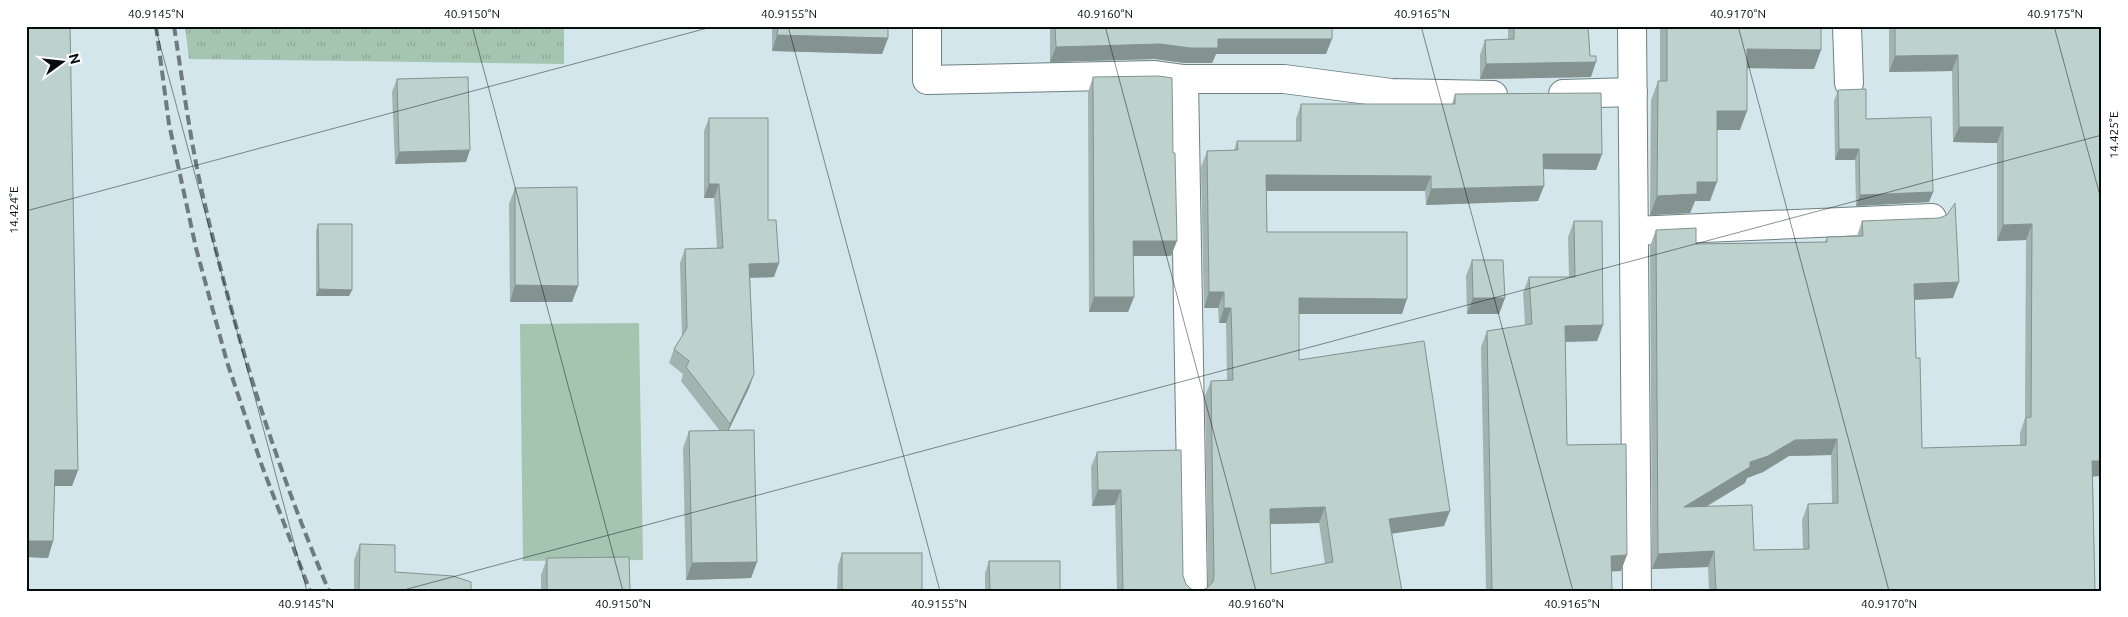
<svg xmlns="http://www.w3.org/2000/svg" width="2128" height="617" font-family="Ubuntu,sans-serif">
	<defs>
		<pattern id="grass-tufts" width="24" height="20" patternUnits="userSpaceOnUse" patternTransform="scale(1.25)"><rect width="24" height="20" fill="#a5c5b0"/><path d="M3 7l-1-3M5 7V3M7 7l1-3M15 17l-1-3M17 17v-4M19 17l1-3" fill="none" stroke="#8da896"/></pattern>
	</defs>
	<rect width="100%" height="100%" fill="#d3e6eb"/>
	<polygon fill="url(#grass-tufts)" points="185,26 564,26 564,64 189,59"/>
	<polygon fill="#a5c5b0" points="639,323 643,560 523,561 520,324"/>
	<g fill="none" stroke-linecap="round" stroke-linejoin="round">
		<defs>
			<g id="minor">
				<polyline points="927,26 927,80 1155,75 1184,79 1284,79 1391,93 1493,95"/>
				<polyline points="1632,26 1637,591"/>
				<polyline points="1847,26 1849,83"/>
				<polyline points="1184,79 1193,591"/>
				<polyline points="1563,94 1633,92"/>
				<polyline points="1634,231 1932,218"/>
			</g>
		</defs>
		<use href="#minor" stroke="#6e8084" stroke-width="30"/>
		<use href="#minor" stroke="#fff" stroke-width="28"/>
		<g stroke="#6e7a7e" stroke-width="4" stroke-dasharray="10 5" stroke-linecap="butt">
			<polyline points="156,26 169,124 196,248 227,362 262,466 310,591"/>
			<path d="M 174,26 C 182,78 189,131 200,183 C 231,322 273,460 329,591"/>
		</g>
	</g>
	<g fill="#a3b4b0" fill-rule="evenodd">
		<polygon points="26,26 78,470 72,486 55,486 53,541 48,558 26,557"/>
		<polygon points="772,26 888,26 888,38 882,54 772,51"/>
		<polygon points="1050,26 1332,26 1326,54 1216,54 1212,63 1185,63 1155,59 1050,62"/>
		<polygon points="1508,26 1588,26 1591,77 1480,79 1480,55 1485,40 1508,40"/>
		<polygon points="1660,26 1821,26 1821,50 1814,69 1747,68 1740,130 1717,130 1710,201 1695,201 1690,213 1650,215 1651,100 1658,81 1660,81"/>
		<path d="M 1889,26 L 2100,26 L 2093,476 L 2095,591 L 1709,591 L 1708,567 L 1652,569 L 1650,246 L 1656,230 L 1696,244 L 1825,242 L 1827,237 L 1857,236 L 1862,221 L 1953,298 L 1914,300 L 1916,358 L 1922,448 L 2020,446 L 2020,433 L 2025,418 L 2026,240 L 1997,241 L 1997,143 L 1953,142 L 1952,71 L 1889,72 ZM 1831,455 L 1832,503 L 1808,504 L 1802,520 L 1803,549 L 1754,550 L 1706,507 L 1745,483 L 1747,478 L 1763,472 L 1789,456 Z"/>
		<polygon points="1093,77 1171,256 1133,256 1134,297 1128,312 1089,312 1088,92"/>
		<polygon points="397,79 466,162 395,164 392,92"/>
		<polygon points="1838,90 1866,119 1933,192 1929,202 1856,206 1855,160 1835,160 1834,101"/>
		<path d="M 1455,94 L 1602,154 L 1596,170 L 1543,169 L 1538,201 L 1426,205 L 1425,191 L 1267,191 L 1267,232 L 1402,314 L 1299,314 L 1299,360 L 1444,526 L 1392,533 L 1402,591 L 1207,588 L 1208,587 L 1205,396 L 1211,381 L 1227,380 L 1226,323 L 1219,323 L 1218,308 L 1204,308 L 1201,167 L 1207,151 L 1234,150 L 1237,141 L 1296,141 L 1296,119 L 1301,104 L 1452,104 ZM 1319,523 L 1325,564 L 1271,574 L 1270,524 Z"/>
		<polygon points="709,118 768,220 774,277 750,278 754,374 749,388 728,431 757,562 751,578 686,580 683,448 689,431 720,431 681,381 683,374 669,363 674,349 682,336 680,263 685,249 717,248 714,198 704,198 704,131"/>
		<polygon points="515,188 578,286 572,302 510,302 509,204"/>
		<polygon points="1574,221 1603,325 1597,341 1565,342 1567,445 1621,571 1611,571 1486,590 1481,347 1487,331 1525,325 1523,293 1529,277 1569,277 1568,237"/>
		<polygon points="318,224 352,290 349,296 316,296 316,231"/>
		<polygon points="1472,260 1505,298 1499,314 1467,314 1466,276"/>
		<polygon points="1097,452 1183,576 1186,584 1191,589 1199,591 1117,591 1115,505 1092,506 1091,467"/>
		<polygon points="360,544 395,572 471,591 354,591 354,560"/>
		<polygon points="842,553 922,591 837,591 838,565"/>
		<polygon points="547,558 630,591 541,591 541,575"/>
		<polygon points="989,561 1060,591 985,591 985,573"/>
	</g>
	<g fill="#849290">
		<polygon points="777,35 888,38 882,54 772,51"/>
		<polygon points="1218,39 1332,39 1326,54 1216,54 1212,63 1185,63 1155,59 1050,62 1056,47 1160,44"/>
		<polygon points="1747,49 1821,50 1814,69 1740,68"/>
		<polygon points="1958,55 1952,71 1889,72 1895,56"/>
		<polygon points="1596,62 1591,77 1480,79 1486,64"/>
		<polygon points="1717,111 1747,111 1740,130 1710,130"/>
		<polygon points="1959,127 2003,127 1997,143 1953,142"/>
		<polygon points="1839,149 1859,149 1855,160 1835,160"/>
		<polygon points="470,150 466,162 395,164 399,152"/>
		<polygon points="1543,154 1602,154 1596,170 1538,169"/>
		<polygon points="1266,175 1431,176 1425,191 1261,191"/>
		<polygon points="1697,182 1717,182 1710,201 1695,201 1690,213 1650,215 1657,196"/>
		<polygon points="709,184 719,184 714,198 704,198"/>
		<polygon points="1544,186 1538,201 1426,205 1431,189"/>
		<polygon points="1933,192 1929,202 1856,206 1860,195"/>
		<polygon points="2032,224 2026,240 1997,241 2003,225"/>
		<polygon points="1133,241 1177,241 1171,256 1128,256"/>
		<polygon points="779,263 774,277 744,278 749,264"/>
		<polygon points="1959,282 1953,298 1908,300 1914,284"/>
		<polygon points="515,285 578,286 572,302 510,302"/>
		<polygon points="319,289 352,290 349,296 316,296"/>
		<polygon points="1209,292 1224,292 1218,308 1204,308"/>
		<polygon points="1094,297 1134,297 1128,312 1089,312"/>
		<polygon points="1299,298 1407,299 1402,314 1293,314"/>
		<polygon points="1473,298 1505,298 1499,314 1467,314"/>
		<polygon points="1224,308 1231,308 1226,323 1219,323"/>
		<polygon points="1603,325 1597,341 1559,342 1565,326"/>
		<polygon points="754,374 749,388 725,438 730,424"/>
		<polygon points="1837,439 1831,455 1789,456 1763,472 1747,478 1745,483 1678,523 1684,507 1750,462 1795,440"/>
		<polygon points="2092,461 2102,461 2102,476 2086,477"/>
		<polygon points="55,470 78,470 72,486 50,486"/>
		<polygon points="1098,490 1121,490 1115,505 1092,506"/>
		<polygon points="1325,507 1319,523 1264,524 1270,509"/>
		<polygon points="1450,511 1444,526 1383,535 1389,519"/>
		<polygon points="26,541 53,541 48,558 26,557"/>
		<polygon points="1714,551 1708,567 1652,569 1658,554"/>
		<polygon points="1627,555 1621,571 1605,572 1611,556"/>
		<polygon points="757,562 751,578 686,580 692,563"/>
	</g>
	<g fill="#bdd1cd" stroke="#849290" fill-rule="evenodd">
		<polygon points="26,26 70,26 78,470 55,470 53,541 26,541 27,471 26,471"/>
		<polygon points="778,26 888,26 888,38 777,35"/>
		<polygon points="1055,26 1332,26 1332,39 1218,39 1218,48 1190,48 1160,44 1056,47"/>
		<polygon points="1514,26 1588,26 1590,56 1596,56 1596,62 1486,64 1485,40 1514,39"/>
		<polygon points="1667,26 1821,26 1821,50 1747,49 1747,111 1717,111 1717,182 1697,182 1697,194 1657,196 1658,81 1667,81"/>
		<path d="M 1895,26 L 2100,26 L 2102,68 L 2102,461 L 2092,461 L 2095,590 L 2090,590 L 2090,591 L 1716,591 L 1714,551 L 1658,554 L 1656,230 L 1696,228 L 1696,244 L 1827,242 L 1827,237 L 1863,236 L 1862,221 L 1939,218 L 1947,215 L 1955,203 L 1959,282 L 1914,284 L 1916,358 L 1920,358 L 1922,448 L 2026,445 L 2026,418 L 2031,417 L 2032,224 L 2003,225 L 2003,127 L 1959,127 L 1958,55 L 1895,56 ZM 1837,439 L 1838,503 L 1808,504 L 1809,549 L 1754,550 L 1752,505 L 1684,507 L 1750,467 L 1750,462 L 1768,456 L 1795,440 Z"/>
		<polygon points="1159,76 1172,78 1173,153 1175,153 1177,241 1133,241 1134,297 1094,297 1093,77"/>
		<polygon points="468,77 470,150 399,152 397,79"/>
		<polygon points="1866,89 1866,119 1931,117 1933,192 1860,195 1859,149 1839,149 1838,90"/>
		<path d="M 1601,93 L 1602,154 L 1543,154 L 1544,186 L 1431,189 L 1431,176 L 1266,175 L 1267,232 L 1407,232 L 1407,299 L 1299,298 L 1299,360 L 1424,341 L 1450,511 L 1389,519 L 1402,591 L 1200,591 L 1207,588 L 1213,582 L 1214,576 L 1211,381 L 1233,380 L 1231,308 L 1224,308 L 1224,292 L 1209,292 L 1207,151 L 1238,150 L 1237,141 L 1301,141 L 1301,104 L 1455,104 L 1455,94 ZM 1325,507 L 1333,562 L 1271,574 L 1270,509 Z"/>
		<polygon points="709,118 768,118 768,220 776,220 779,263 749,264 754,374 730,424 686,367 689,361 674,349 687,328 685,249 723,248 719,184 709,184"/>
		<polygon points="577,187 578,286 515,285 515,188"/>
		<polygon points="1574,221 1602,221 1603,325 1565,326 1567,445 1626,444 1627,555 1611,556 1612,591 1472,591 1492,589 1487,331 1532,324 1529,277 1575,277"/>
		<polygon points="318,224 352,224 352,290 319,289"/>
		<polygon points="1472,260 1503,260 1505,298 1473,298"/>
		<polygon points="754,430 757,562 692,563 689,431"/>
		<polygon points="1181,450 1183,576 1186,584 1191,589 1199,591 1123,591 1121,490 1098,490 1097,452"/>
		<polygon points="360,544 395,545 395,572 453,576 471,582 471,591 359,591"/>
		<rect x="842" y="553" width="80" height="38"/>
		<polygon points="629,557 630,591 547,591 547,558"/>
		<polygon points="989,561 1060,561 1060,591 990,591"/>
	</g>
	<path fill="none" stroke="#070d0f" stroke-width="1" stroke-opacity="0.45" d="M 155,26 L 307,591M 472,26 L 623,591M 788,26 L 940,591M 1105,26 L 1256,591M 1421,26 L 1573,591M 1738,26 L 1889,591M 2054,26 L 2102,203M 26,211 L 715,26M 400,591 L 2102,135"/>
	<rect width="2128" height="617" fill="none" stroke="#ffffff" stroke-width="55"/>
	<g transform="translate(62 62) rotate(75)" stroke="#ffffff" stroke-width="4" paint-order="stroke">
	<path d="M0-4L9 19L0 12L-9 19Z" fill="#070d0f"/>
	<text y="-8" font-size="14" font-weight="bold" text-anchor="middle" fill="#070d0f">N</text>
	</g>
	<rect x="28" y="28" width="2072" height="562" fill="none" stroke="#070d0f" stroke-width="2"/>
	<g font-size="12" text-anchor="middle" fill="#070d0f">
		<text x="156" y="18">40.9145°N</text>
		<text x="472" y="18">40.9150°N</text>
		<text x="789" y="18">40.9155°N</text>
		<text x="1105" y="18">40.9160°N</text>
		<text x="1422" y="18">40.9165°N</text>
		<text x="1738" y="18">40.9170°N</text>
		<text x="2055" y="18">40.9175°N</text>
		<text transform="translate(2114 135) rotate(-90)" y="4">14.425°E</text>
		<text transform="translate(14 210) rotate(-90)" y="4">14.424°E</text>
		<text x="306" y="608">40.9145°N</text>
		<text x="623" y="608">40.9150°N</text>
		<text x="939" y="608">40.9155°N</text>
		<text x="1256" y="608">40.9160°N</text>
		<text x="1572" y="608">40.9165°N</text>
		<text x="1889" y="608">40.9170°N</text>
	</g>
</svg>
